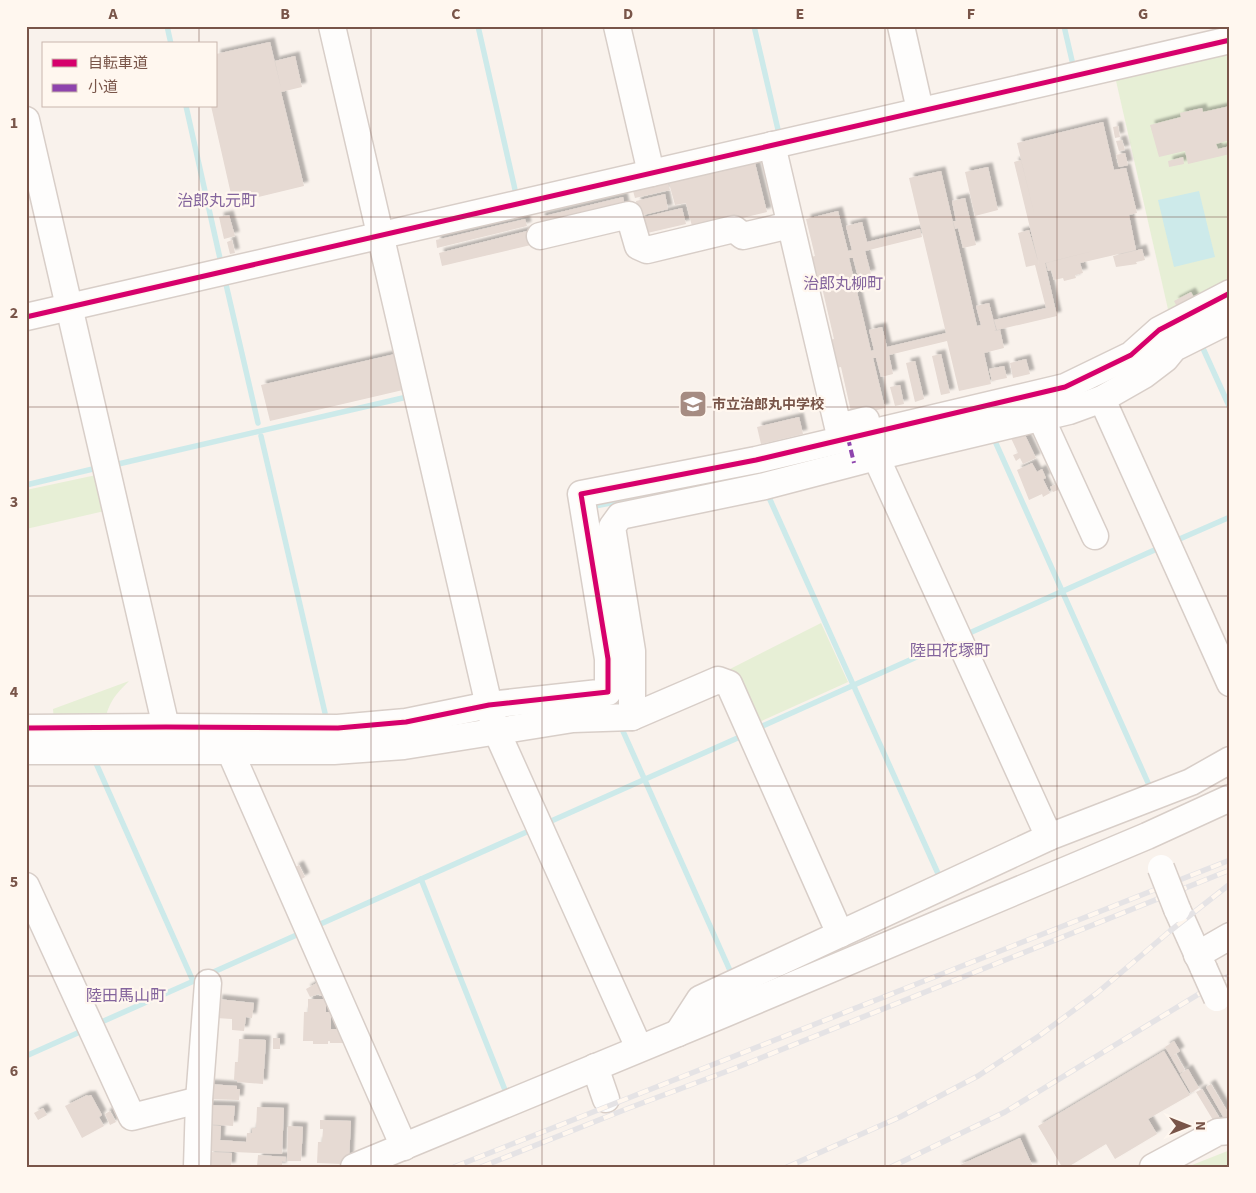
<svg xmlns="http://www.w3.org/2000/svg" width="1256" height="1193" font-family="'Source Sans 3','Noto Sans JP',sans-serif">
	<defs>
		<filter id="shadow"><feDropShadow dx="4.5" dy="-4.5" stdDeviation="1" flood-color="#0004"/></filter>
	</defs>
	<rect width="100%" height="100%" fill="#f9f2ec"/>
	<g fill="#e7efd6">
		<polygon points="1222,48 1230,60 1230,288 1170,318 1114,72"/>
		<polygon points="101,474 109,510 26,529 26,490"/>
		<polygon points="821,623 848,682 755,724 730,669"/>
		<path d="M 129,681 C 114,696 110,701 104,722 L 54,722 L 53,709 Z"/>
		<polygon points="1230,1150 1230,1167 1187,1167"/>
	</g>
	<polygon fill="#cdeaea" points="1199,191 1215,257 1174,267 1158,200"/>
	<g fill="none" stroke-linecap="round" stroke-linejoin="round">
		<g stroke="#cdeaea" stroke-width="5.5">
			<polyline points="167,26 171,44"/>
			<polyline points="478,26 516,194"/>
			<polyline points="754,26 779,134"/>
			<polyline points="1064,26 1073,65"/>
			<polyline points="186,106 221,263"/>
			<polyline points="225,280 258,423"/>
			<polyline points="1201,344 1230,408"/>
			<polyline points="261,436 325,713"/>
			<polyline points="994,439 1149,785"/>
			<polyline points="114,465 407,397"/>
			<polyline points="26,485 97,468"/>
			<polyline points="767,493 940,878"/>
			<polyline points="595,511 595,506 718,482"/>
			<polyline points="1175,541 1230,517"/>
			<polyline points="965,635 1159,548"/>
			<polyline points="605,704 618,704 618,694"/>
			<polyline points="758,728 950,642"/>
			<polyline points="622,729 732,975"/>
			<polyline points="95,761 193,981"/>
			<polyline points="549,822 742,736"/>
			<polyline points="421,879 507,1095"/>
			<polyline points="316,926 531,830"/>
			<polyline points="209,974 301,933"/>
			<polyline points="97,1024 196,980"/>
			<polyline points="26,1056 82,1031"/>
		</g>
	</g>
	<g fill="#e6dad3" filter="url(#shadow)">
		<polygon points="270,42 281,88 275,61 295,56 302,87 281,92 304,186 233,203 211,106 216,106 216,54"/>
		<polygon points="1230,106 1230,140 1216,144 1218,149 1230,146 1230,154 1188,164 1185,151 1159,157 1150,125 1181,117 1180,113 1202,108 1203,112"/>
		<polygon points="1103,122 1114,170 1126,168 1137,213 1129,215 1136,250 1080,263 1083,273 1075,275 1076,278 1064,281 1063,278 1054,280 1051,270 1048,271 1046,263 1097,250 1045,263 1057,316 997,330 994,320 1046,308 1035,265 1026,267 1018,233 1029,230 1039,265 1014,162 1021,160 1036,221 1017,143"/>
		<polygon points="1118,126 1120,137 1115,138 1113,127"/>
		<polygon points="1122,140 1125,150 1119,151 1116,141"/>
		<polygon points="1125,153 1128,165 1119,167 1116,155"/>
		<polygon points="1183,157 1184,164 1169,167 1168,161"/>
		<polygon points="755,163 767,212 693,230 686,203 675,205 669,183"/>
		<polygon points="988,167 998,210 975,216 965,172"/>
		<polygon points="941,171 977,326 981,325 976,306 989,303 996,330 994,331 1000,330 1004,348 984,353 991,384 959,391 947,341 889,355 893,374 881,377 876,358 873,358 885,408 852,416 841,367 837,368 830,340 834,339 821,283 817,284 811,257 815,256 806,219 838,211 848,251 852,250 846,226 862,222 867,242 920,229 922,237 865,251 871,274 858,277 853,258 849,258 871,351 874,350 869,330 882,327 887,347 946,333 909,178"/>
		<polygon points="668,183 670,190 635,198 633,191"/>
		<polygon points="665,194 668,209 639,216 636,201"/>
		<polygon points="623,197 626,211 543,231 540,217"/>
		<polygon points="965,198 976,245 963,248 958,228 955,229 953,221 956,221 952,201"/>
		<polygon points="682,208 686,224 643,234 640,218"/>
		<polygon points="229,215 235,236 224,239 219,217"/>
		<polygon points="525,219 527,226 437,248 436,240"/>
		<polygon points="527,231 531,245 442,266 439,253"/>
		<polygon points="232,240 235,253 230,254 227,242"/>
		<polygon points="1142,249 1145,260 1136,262 1137,264 1116,267 1113,256"/>
		<polygon points="1191,292 1196,301 1178,309 1174,301"/>
		<polygon points="395,354 403,390 270,421 261,385"/>
		<polygon points="941,354 950,393 941,395 932,356"/>
		<polygon points="1026,359 1030,374 1013,378 1010,363"/>
		<polygon points="915,361 924,399 915,402 906,363"/>
		<polygon points="1004,366 1007,378 992,381 989,369"/>
		<polygon points="900,385 904,404 895,406 890,387"/>
		<polygon points="799,417 803,434 761,444 757,427"/>
		<polygon points="1019,431 1022,436 1025,435 1036,458 1023,464 1020,458 1016,461 1013,455 1018,453 1010,436"/>
		<polygon points="1032,463 1037,472 1042,469 1046,478 1043,479 1050,493 1043,497 1042,494 1029,500 1017,470"/>
		<polygon points="1062,481 1065,487 1053,492 1050,487"/>
		<polygon points="299,865 305,877 300,880 294,868"/>
		<polygon points="322,980 327,990 321,993 327,990 329,994 320,996 319,994 310,997 306,989"/>
		<polygon points="218,999 254,1003 252,1018 246,1017 244,1031 232,1030 232,1019 216,1018"/>
		<polygon points="308,999 326,999 326,1012 331,1012 331,1029 344,1029 344,1043 330,1043 330,1041 328,1041 328,1044 313,1044 313,1041 303,1041 304,1012 308,1012"/>
		<rect x="273" y="1038" width="7" height="11"/>
		<polygon points="239,1039 266,1040 263,1084 237,1082 237,1080 234,1080 235,1062 238,1062"/>
		<polygon points="1174,1041 1180,1051 1171,1057 1165,1047"/>
		<polygon points="1164,1051 1190,1095 1148,1119 1157,1134 1115,1159 1106,1144 1068,1167 1062,1167 1038,1126"/>
		<polygon points="1176,1054 1185,1070 1180,1073 1171,1057"/>
		<polygon points="1188,1069 1199,1088 1191,1093 1180,1074"/>
		<polygon points="209,1084 237,1086 237,1089 240,1089 239,1100 208,1099"/>
		<polygon points="1211,1084 1230,1116 1230,1118 1225,1120 1206,1087"/>
		<polygon points="1202,1089 1222,1122 1216,1125 1196,1092"/>
		<polygon points="87,1095 88,1096 91,1095 102,1115 99,1117 104,1126 82,1138 65,1106"/>
		<polygon points="207,1105 235,1106 233,1126 206,1124"/>
		<polygon points="257,1107 284,1108 282,1154 212,1151 212,1139 206,1139 207,1125 221,1126 220,1140 246,1142 247,1133 252,1133 252,1128 256,1128"/>
		<polygon points="43,1108 47,1115 38,1120 34,1113"/>
		<polygon points="110,1111 116,1122 110,1125 105,1114"/>
		<polygon points="320,1120 351,1121 349,1160 342,1160 342,1164 317,1163 318,1142 322,1142 323,1129 320,1129"/>
		<polygon points="288,1126 303,1127 301,1161 287,1161"/>
		<polygon points="1020,1138 1033,1167 956,1167 973,1159"/>
		<polygon points="209,1152 232,1153 231,1167 209,1167"/>
		<polygon points="258,1155 286,1157 285,1162 282,1161 282,1167 257,1167"/>
	</g>
	<g fill="none" stroke-linecap="round" stroke-linejoin="round">
		<defs>
			<g id="minor">
				<polyline points="332,26 490,710 496,730 639,1048"/>
				<polyline points="617,26 651,173"/>
				<polyline points="901,26 920,110"/>
				<polyline points="26,120 166,727"/>
				<polyline points="772,145 838,427 866,420"/>
				<polyline points="540,236 629,215 638,246 647,250 734,229 743,236 790,225"/>
				<polyline points="26,317 1230,40"/>
				<polyline points="1102,399 1230,683"/>
				<polyline points="1041,418 1095,536"/>
				<polyline points="876,457 1049,837"/>
				<polyline points="632,717 718,680 729,684 840,934"/>
				<polyline points="26,728 166,727 338,728 406,722 489,705 608,692 608,659 581,494 756,460 1065,387 1131,355 1159,330 1230,293"/>
				<polyline points="26,751 334,751 404,746 573,719 632,717 632,651 612,527 620,516 765,486 876,457 1069,411 1102,399 1144,375 1165,359 1174,348 1230,320"/>
				<polyline points="230,751 404,1147"/>
				<polyline points="26,886 132,1117 199,1100 197,1167"/>
				<polyline points="1177,909 1204,969"/>
				<polyline points="1197,955 1230,936"/>
				<polyline points="678,1033 700,999 1049,837 1191,782 1230,760"/>
				<polyline points="595,1067 606,1099"/>
				<polyline points="199,1100 208,983"/>
				<polyline points="354,1167 724,1014 1147,836 1230,798"/>
				<polyline points="1153,1167 1218,1132 1230,1131"/>
			</g>
		</defs>
		<use href="#minor" stroke="#d8cec8" stroke-width="29"/>
		<use href="#minor" stroke="#fefdfc" stroke-width="26"/>
		<defs>
			<g id="rail">
				<polyline points="454,1167 1230,860"/>
				<polyline points="481,1167 629,1108 733,1069 1230,870"/>
				<polyline points="787,1167 900,1117 978,1076 1039,1036 1097,993 1170,931 1230,884"/>
				<polyline points="891,1167 1005,1112 1230,975"/>
			</g>
		</defs>
		<use href="#rail" stroke="#e5e3e5" stroke-width="5.5"/>
		<use href="#rail" stroke="#fff7ef" stroke-width="4" stroke-dasharray="11" stroke-linecap="butt"/>
		<defs>
			<g id="minor-bridge">
				<polyline points="1161,868 1177,909"/>
				<polyline points="1204,969 1217,998"/>
			</g>
		</defs>
		<use href="#minor-bridge" stroke="#d8cec8" stroke-width="29" stroke-linecap="butt"/>
		<use href="#minor-bridge" stroke="#fefdfc" stroke-width="26"/>
		<polyline stroke="#8e44ad" stroke-width="4" stroke-dasharray="8 4" stroke-linecap="butt" points="848,438 854,463"/>
		<defs>
			<g id="cycleway">
				<polyline points="26,317 1230,40"/>
				<polyline points="26,728 166,727 338,728 406,722 489,705 608,692 608,659 581,494 756,460 1065,387 1131,355 1159,330 1230,293"/>
			</g>
		</defs>
		<use href="#cycleway" stroke="#fff7ef" stroke-width="8"/>
		<use href="#cycleway" stroke="#d6006c" stroke-width="5"/>
	</g>
	<path fill="none" stroke="#795549" stroke-width="1" stroke-opacity="0.55" d="M 199,26 L 199,44M 371,26 L 371,1167M 542,26 L 542,1167M 714,26 L 714,1167M 885,26 L 885,1167M 1057,26 L 1057,1167M 199,106 L 199,1167M 26,217 L 1230,217M 26,407 L 1230,407M 26,596 L 1230,596M 26,786 L 1230,786M 26,976 L 1230,976"/>
	<defs>
		<symbol id="school-square" viewBox="-11 -11 22 22"><rect x="-9" y="-9" width="18" height="18" rx="4" fill="#a68c82" stroke="#fff7ef"/><path d="M0-5L7-2L0 1L-7-2ZM-4 1L0 2.5L4 1V4Q0 6-4 4Z" fill="#fff"/></symbol>
	</defs>
	<g fill-rule="evenodd">
		<use href="#school-square" x="677" y="388" width="32" height="32"/>
	</g>
	<g text-anchor="middle" stroke-width="4.5" stroke-linejoin="round" paint-order="stroke">
		<g font-size="14" font-weight="bold" fill="#795549" stroke="#fff7ef" text-anchor="start">
			<text x="712" y="409">市立治郎丸中学校</text>
		</g>
		<g font-size="16" fill="#84659d" stroke="#fff7ef">
			<text x="217" y="206">治郎丸元町</text>
			<text x="843" y="289">治郎丸柳町</text>
			<text x="950" y="656">陸田花塚町</text>
			<text x="126" y="1001">陸田馬山町</text>
		</g>
	</g>
	<rect width="1256" height="1193" fill="none" stroke="#fff7ef" stroke-width="55"/>
	<rect x="42" y="42" width="175" height="65" fill="#fff7ef" stroke="#c9b6ad"/>
	<rect x="52" y="59" width="25" height="8" fill="#d6006c" stroke="#c9b6ad"/>
	<text x="88" y="68" font-size="15" fill="#795549">自転車道</text>
	<rect x="52" y="84" width="25" height="8" fill="#8e44ad" stroke="#c9b6ad"/>
	<text x="88" y="92" font-size="15" fill="#795549">小道</text>
	<g transform="translate(1188 1126) rotate(90)" stroke="#fff7ef" stroke-width="4" paint-order="stroke">
	<path d="M0-4L9 19L0 12L-9 19Z" fill="#795549"/>
	<text y="-8" font-size="14" font-weight="bold" text-anchor="middle" fill="#795549">N</text>
	</g>
	<rect x="28" y="28" width="1200" height="1138" fill="none" stroke="#795549" stroke-width="2"/>
	<g font-size="16" text-anchor="middle" font-weight="bold" fill="#795549">
		<text x="113" y="19">A</text>
		<text x="285" y="19">B</text>
		<text x="456" y="19">C</text>
		<text x="628" y="19">D</text>
		<text x="800" y="19">E</text>
		<text x="971" y="19">F</text>
		<text x="1143" y="19">G</text>
		<text x="14" y="128">1</text>
		<text x="14" y="318">2</text>
		<text x="14" y="507">3</text>
		<text x="14" y="697">4</text>
		<text x="14" y="887">5</text>
		<text x="14" y="1076">6</text>
	</g>
</svg>
